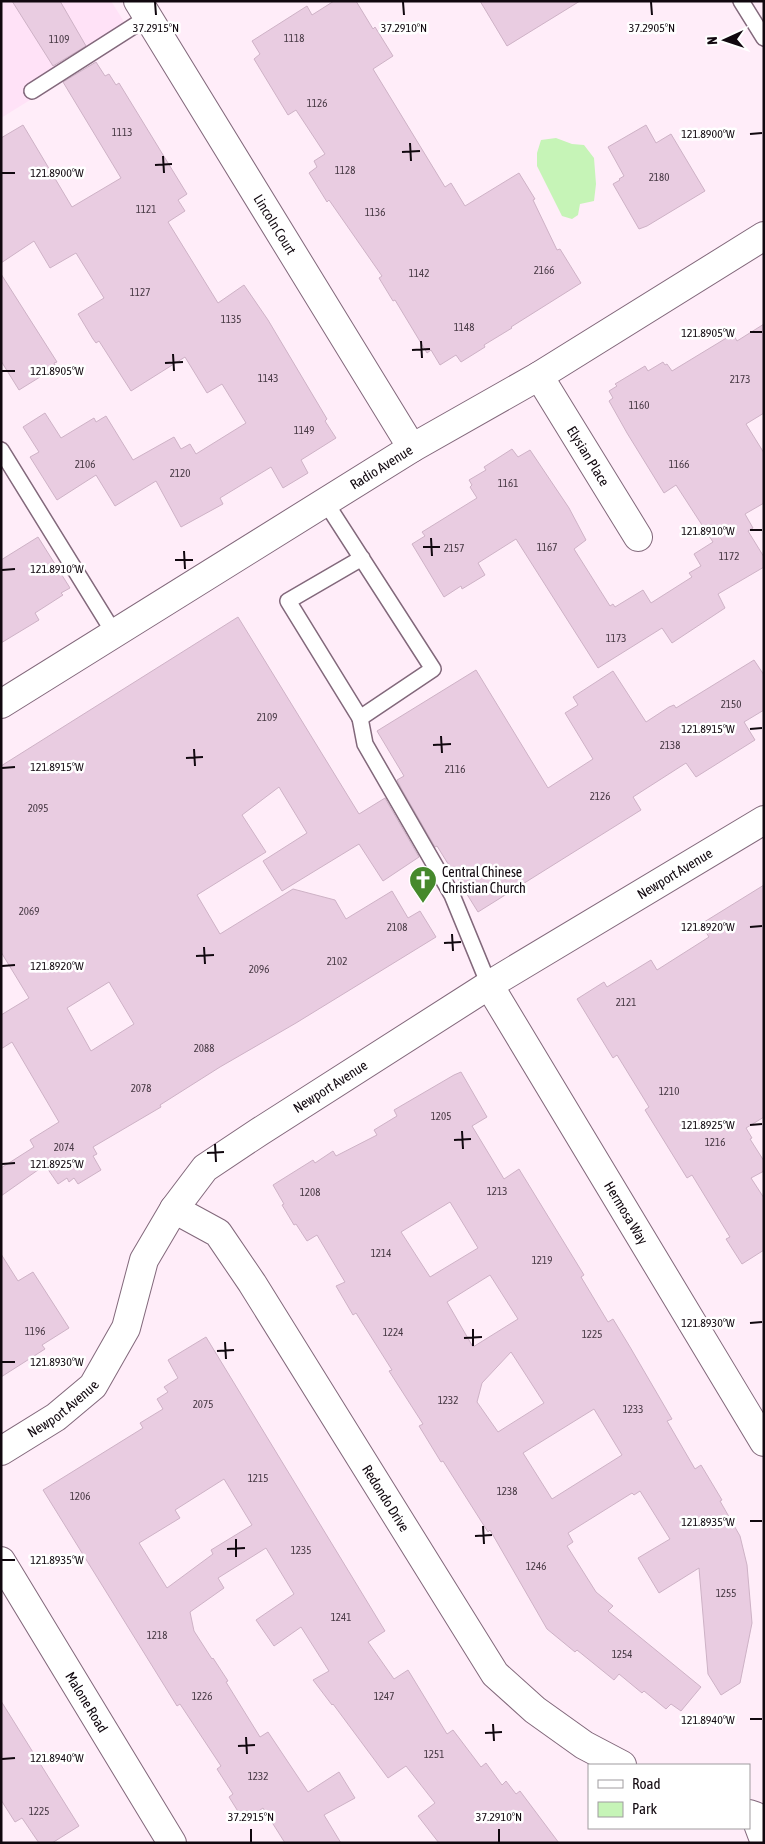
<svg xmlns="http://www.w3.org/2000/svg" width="765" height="1844" font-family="'Asap Condensed',sans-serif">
	<rect width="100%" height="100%" fill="#ffedf9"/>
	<polygon fill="#ffe2f7" points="1,1 111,1 133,36 1,118"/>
	<polygon fill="#c6f4b7" points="556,138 572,144 584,145 594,158 596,184 594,201 580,204 578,215 572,219 562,216 537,166 537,153 541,140"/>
	<g fill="#e9cce1" stroke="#ceb2c6" fill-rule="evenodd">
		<polygon points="12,1 60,1 86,46 53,66"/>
		<polygon points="334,1 356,1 373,29 375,27 393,56 373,69 445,187 451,183 465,206 519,173 535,199 533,200 557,250 560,249 581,283 511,327 512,328 484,345 485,347 461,362 456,355 440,365 431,350 427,353 395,300 393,301 379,278 382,276 329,200 327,202 309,173 317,167 314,161 325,154 296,110 288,115 254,59 260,54 252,41 307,6 312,15"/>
		<polygon points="480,1 580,1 507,46"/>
		<polygon points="96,62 105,76 109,74 116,85 119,83 187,194 178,200 185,211 168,222 218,303 244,285 268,320 327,419 325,421 336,438 301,460 308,473 283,488 271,467 220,498 223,504 181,527 156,481 115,506 96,475 57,500 30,457 39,452 23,427 45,413 61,438 94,418 96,422 106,416 133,460 174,437 181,449 190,444 196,454 246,423 222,384 207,393 185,357 131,391 99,341 96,343 93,339 78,314 104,298 76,253 50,268 34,241 1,263 1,138 23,125 72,207 121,178 63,82"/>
		<polygon points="646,125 656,143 671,134 705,191 647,226 639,229 613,184 620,180 619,179 624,176 608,147"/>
		<polygon points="1,274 57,362 54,363 55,365 39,376 40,377 19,390 1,361"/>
		<polygon points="764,324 764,413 746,424 764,453 764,503 745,514 753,528 748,531 764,557 764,567 718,594 725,608 672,643 662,628 598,668 516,539 478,563 485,575 462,589 461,586 444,597 412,544 425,536 422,532 477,498 470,487 472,485 469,480 486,470 484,467 512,449 518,457 530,450 569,508 586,540 574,549 610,606 613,604 615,607 643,590 651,603 692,577 689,573 701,566 694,554 713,542 676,485 664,493 627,433 609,401 613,398 609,391 617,386 615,384 645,366 648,371 663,362 665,365 667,364 672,371 733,334 737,341"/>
		<polygon points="38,537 70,588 61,593 63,595 35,613 39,620 1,643 1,560"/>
		<path d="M 238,617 L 359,814 L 385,798 L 419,857 L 383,881 L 359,844 L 282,891 L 263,861 L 307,833 L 279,787 L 242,815 L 266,852 L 197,895 L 220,934 L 293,889 L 335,900 L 346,919 L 392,891 L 408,918 L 420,911 L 436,937 L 296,1023 L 220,1067 L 160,1105 L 161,1107 L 93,1147 L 97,1154 L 93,1156 L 101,1170 L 78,1184 L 74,1178 L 69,1182 L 67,1178 L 58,1184 L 45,1165 L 1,1196 L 1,1168 L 34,1147 L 30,1140 L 59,1122 L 12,1042 L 1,1049 L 1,1015 L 29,998 L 1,952 L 1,766 ZM 109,982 L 134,1024 L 91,1051 L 67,1008 Z"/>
		<polygon points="754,660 764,675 764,710 744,722 755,740 696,777 686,763 633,797 641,810 478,912 437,846 435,847 401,788 397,780 404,776 377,731 476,670 548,788 593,759 565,713 578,705 573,697 613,671 646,722 669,707 674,705 676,708"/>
		<polygon points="764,885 764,1117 746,1128 752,1138 750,1139 764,1161 764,1171 751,1178 764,1198 764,1250 742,1264 726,1239 730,1237 692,1175 687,1178 645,1110 649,1107 617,1055 613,1058 577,999 604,982 607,987 651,960 657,970 709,937 701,924"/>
		<path d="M 461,1072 L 487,1117 L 472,1126 L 504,1179 L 519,1169 L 584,1275 L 581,1277 L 608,1322 L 613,1319 L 630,1347 L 672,1419 L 667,1421 L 695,1469 L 701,1465 L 722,1500 L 720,1501 L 740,1536 L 747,1565 L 752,1623 L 740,1683 L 721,1695 L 708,1674 L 699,1568 L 659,1593 L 638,1558 L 670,1539 L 640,1491 L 634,1495 L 632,1493 L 568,1533 L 573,1542 L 567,1546 L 596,1592 L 613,1606 L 608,1611 L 701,1687 L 681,1711 L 671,1704 L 666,1709 L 644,1691 L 642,1693 L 619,1674 L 614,1680 L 577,1650 L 575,1652 L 547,1629 L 490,1530 L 488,1532 L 443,1461 L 441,1462 L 419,1426 L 423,1424 L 389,1371 L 392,1370 L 356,1313 L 353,1315 L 336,1286 L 345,1282 L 317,1235 L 307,1241 L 296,1224 L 294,1225 L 282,1205 L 284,1204 L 273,1185 L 313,1160 L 315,1163 L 333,1151 L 336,1156 L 377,1135 L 374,1130 L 397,1116 L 394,1110 L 454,1075 ZM 450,1202 L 478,1248 L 430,1277 L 401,1232 ZM 490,1275 L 518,1319 L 473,1347 L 447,1302 ZM 511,1352 L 544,1403 L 498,1432 L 477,1402 L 482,1383 ZM 594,1409 L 622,1455 L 552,1499 L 523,1453 Z"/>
		<polygon points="1,1254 18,1281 33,1272 69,1328 42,1345 45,1349 1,1377"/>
		<path d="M 206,1337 L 385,1631 L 368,1642 L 394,1679 L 408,1670 L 447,1734 L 453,1730 L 481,1767 L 486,1763 L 502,1785 L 506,1781 L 516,1794 L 520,1791 L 559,1843 L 439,1843 L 418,1816 L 435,1803 L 406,1766 L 388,1778 L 333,1704 L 332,1705 L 313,1680 L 329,1671 L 301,1627 L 274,1646 L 256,1620 L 294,1594 L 266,1548 L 218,1578 L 224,1588 L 190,1612 L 194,1631 L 212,1659 L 213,1658 L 228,1681 L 226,1682 L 260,1737 L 268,1732 L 308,1792 L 339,1772 L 355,1798 L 324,1815 L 341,1843 L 285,1843 L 263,1808 L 244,1821 L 229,1797 L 233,1794 L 217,1769 L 221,1766 L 180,1704 L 177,1706 L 43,1490 L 143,1428 L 140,1423 L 163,1409 L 157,1399 L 168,1392 L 164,1387 L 178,1378 L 168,1360 ZM 224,1479 L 252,1525 L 211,1550 L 213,1554 L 167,1588 L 139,1543 L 180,1518 L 175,1510 Z"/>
		<polygon points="1,1701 79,1826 52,1843 39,1843 22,1818 15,1822 1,1800"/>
	</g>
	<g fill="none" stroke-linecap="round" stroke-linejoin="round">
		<defs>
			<g id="service">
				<polyline points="741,1 764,38"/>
				<polyline points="32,91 148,17"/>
				<polyline points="1,450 114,633"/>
				<polyline points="326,503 433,669 360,718 288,601 362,558"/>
				<polyline points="360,718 365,744 452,895 489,985"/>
			</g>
			<g id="minor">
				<path id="s1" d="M 138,1 L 412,448"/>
				<path id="s2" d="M 539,376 L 638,537"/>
				<path id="s3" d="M 1,704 L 412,448 L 539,376 L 764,236"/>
				<path id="s4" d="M 489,985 L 764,1442"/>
				<path id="s5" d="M 174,1209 L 218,1233 L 252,1283 L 495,1674 L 535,1710 L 584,1745 L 622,1765"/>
				<path id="s6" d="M 1,1451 L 56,1417 L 93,1386 L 126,1328 L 144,1260 L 174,1209 L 205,1168 L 259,1132 L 489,985 L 764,820"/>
				<path id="s7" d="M 1,1561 L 172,1843"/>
				<polyline points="749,1814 755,1816 764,1840"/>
			</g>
		</defs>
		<use href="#service" stroke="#82687b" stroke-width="18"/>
		<use href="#minor" stroke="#82687b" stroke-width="30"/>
		<use href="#service" stroke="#fff" stroke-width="15"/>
		<use href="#minor" stroke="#fff" stroke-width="28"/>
	</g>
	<path fill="none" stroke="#11080f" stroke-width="2" d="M 155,2 L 156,15M 403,2 L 404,15M 651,2 L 652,15M 750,134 L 762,133M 410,143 L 411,161M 402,152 L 420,151M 163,156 L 164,173M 155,165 L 172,164M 2,173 L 15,173M 750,332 L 762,332M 421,341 L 422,358M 412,350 L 430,349M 173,354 L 174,371M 165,363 L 183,362M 2,371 L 15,371M 750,530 L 762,530M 431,538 L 432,556M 423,547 L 440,547M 184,551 L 185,569M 175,560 L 193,560M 2,570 L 15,569M 750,729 L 762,728M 441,736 L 442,753M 433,745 L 451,744M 194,749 L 195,766M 186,758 L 203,757M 2,768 L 15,767M 750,927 L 762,926M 452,934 L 453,951M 444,943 L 461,942M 204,947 L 205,964M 196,956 L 214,955M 2,966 L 15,965M 750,1125 L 762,1124M 462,1131 L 463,1149M 454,1140 L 471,1139M 215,1144 L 216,1162M 207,1153 L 224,1152M 2,1164 L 15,1163M 750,1323 L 762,1322M 473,1329 L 473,1346M 464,1338 L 482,1337M 225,1342 L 226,1359M 217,1351 L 234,1350M 2,1362 L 15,1362M 750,1521 L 762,1521M 483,1526 L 484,1544M 475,1536 L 492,1535M 236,1539 L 236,1557M 227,1549 L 245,1548M 2,1560 L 15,1560M 750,1719 L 762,1719M 493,1724 L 494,1741M 485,1733 L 502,1732M 246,1737 L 247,1754M 238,1746 L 255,1745M 2,1759 L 15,1758M 251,1829 L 251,1842M 499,1829 L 499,1842"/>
	<defs>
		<symbol id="church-pin" viewBox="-11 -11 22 30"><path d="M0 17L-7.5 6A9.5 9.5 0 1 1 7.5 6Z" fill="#46892c" stroke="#fff"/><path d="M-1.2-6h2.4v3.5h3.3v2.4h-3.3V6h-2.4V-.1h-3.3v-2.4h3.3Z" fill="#fff"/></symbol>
	</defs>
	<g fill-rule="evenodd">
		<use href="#church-pin" x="407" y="864" width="32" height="43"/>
	</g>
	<g text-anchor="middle" stroke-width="5" stroke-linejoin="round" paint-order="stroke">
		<g font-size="11" fill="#473944">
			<text x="294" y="42">1118</text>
			<text x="59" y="43">1109</text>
			<text x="317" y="107">1126</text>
			<text x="122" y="136">1113</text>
			<text x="345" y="174">1128</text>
			<text x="659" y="181">2180</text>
			<text x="146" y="213">1121</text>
			<text x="375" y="216">1136</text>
			<text x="544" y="274">2166</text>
			<text x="419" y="277">1142</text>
			<text x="140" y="296">1127</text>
			<text x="231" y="323">1135</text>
			<text x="464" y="331">1148</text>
			<text x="268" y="382">1143</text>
			<text x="740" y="383">2173</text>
			<text x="639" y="409">1160</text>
			<text x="304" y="434">1149</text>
			<text x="85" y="468">2106</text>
			<text x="679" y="468">1166</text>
			<text x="180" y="477">2120</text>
			<text x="508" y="487">1161</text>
			<text x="547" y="551">1167</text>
			<text x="454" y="552">2157</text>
			<text x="729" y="560">1172</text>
			<text x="616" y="642">1173</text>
			<text x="731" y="708">2150</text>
			<text x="267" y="721">2109</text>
			<text x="670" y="749">2138</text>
			<text x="455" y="773">2116</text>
			<text x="600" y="800">2126</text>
			<text x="38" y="812">2095</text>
			<text x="29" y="915">2069</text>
			<text x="397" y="931">2108</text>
			<text x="337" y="965">2102</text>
			<text x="259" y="973">2096</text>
			<text x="626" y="1006">2121</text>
			<text x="204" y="1052">2088</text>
			<text x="141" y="1092">2078</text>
			<text x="669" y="1095">1210</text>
			<text x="441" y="1120">1205</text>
			<text x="715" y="1146">1216</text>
			<text x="64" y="1151">2074</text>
			<text x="497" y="1195">1213</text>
			<text x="310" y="1196">1208</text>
			<text x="381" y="1257">1214</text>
			<text x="542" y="1264">1219</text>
			<text x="35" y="1335">1196</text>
			<text x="393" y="1336">1224</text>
			<text x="592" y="1338">1225</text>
			<text x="448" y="1404">1232</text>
			<text x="203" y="1408">2075</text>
			<text x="633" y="1413">1233</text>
			<text x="258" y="1482">1215</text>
			<text x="507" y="1495">1238</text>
			<text x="80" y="1500">1206</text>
			<text x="301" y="1554">1235</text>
			<text x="536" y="1570">1246</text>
			<text x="726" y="1597">1255</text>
			<text x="341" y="1621">1241</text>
			<text x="157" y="1639">1218</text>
			<text x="622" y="1658">1254</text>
			<text x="202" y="1700">1226</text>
			<text x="384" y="1700">1247</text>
			<text x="434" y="1758">1251</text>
			<text x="258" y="1780">1232</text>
			<text x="39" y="1815">1225</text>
		</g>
		<g font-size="14" fill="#11080f" stroke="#fff">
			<text dy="5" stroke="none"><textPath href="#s1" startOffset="262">Lincoln Court</textPath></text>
			<text dy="5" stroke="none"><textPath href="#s2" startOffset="94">Elysian Place</textPath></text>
			<text dy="5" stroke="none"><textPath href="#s3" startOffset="448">Radio Avenue</textPath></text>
			<text dy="5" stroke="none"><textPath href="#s6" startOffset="915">Newport Avenue</textPath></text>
			<text dy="5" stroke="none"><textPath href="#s6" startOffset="510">Newport Avenue</textPath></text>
			<text dy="5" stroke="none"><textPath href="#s4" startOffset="266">Hermosa Way</textPath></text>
			<text dy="5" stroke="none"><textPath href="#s6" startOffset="75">Newport Avenue</textPath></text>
			<text dy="5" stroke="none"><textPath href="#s5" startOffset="364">Redondo Drive</textPath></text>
			<text dy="5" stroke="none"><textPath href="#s7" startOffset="165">Malone Road</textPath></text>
		</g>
		<g font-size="14" fill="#11080f" stroke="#fff" text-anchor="start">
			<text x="442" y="877">Central Chinese<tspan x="442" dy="16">Christian Church</tspan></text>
		</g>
	</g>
	<g font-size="12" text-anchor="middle" fill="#11080f" stroke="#fff" stroke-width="5" stroke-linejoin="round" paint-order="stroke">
		<text x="156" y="32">37.2915°N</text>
		<text x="404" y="32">37.2910°N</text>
		<text x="652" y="32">37.2905°N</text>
		<text x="708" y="138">121.8900°W</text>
		<text x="57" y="177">121.8900°W</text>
		<text x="708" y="337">121.8905°W</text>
		<text x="57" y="375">121.8905°W</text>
		<text x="708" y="535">121.8910°W</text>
		<text x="57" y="573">121.8910°W</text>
		<text x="708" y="733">121.8915°W</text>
		<text x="57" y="771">121.8915°W</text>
		<text x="708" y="931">121.8920°W</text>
		<text x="57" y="970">121.8920°W</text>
		<text x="708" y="1129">121.8925°W</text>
		<text x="57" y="1168">121.8925°W</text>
		<text x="708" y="1327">121.8930°W</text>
		<text x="57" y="1366">121.8930°W</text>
		<text x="708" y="1526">121.8935°W</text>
		<text x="57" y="1564">121.8935°W</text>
		<text x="708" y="1724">121.8940°W</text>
		<text x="57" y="1762">121.8940°W</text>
		<text x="251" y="1821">37.2915°N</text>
		<text x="499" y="1821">37.2910°N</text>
	</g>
	<rect width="765" height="1844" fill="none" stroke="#11080f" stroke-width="5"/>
	<rect x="588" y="1764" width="162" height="65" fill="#ffffff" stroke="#a09c9f"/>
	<rect x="598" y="1780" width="25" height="8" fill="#ffffff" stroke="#a09c9f"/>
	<text x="632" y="1789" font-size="15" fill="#11080f">Road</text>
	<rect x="598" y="1802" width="25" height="15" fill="#c6f4b7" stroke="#a09c9f"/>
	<text x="632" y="1814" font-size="15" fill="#11080f">Park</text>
	<g transform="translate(725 40) rotate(267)" stroke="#ffffff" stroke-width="4" paint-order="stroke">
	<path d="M0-4L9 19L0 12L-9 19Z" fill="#11080f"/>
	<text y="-8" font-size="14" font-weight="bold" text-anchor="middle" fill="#11080f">N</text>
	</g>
</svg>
